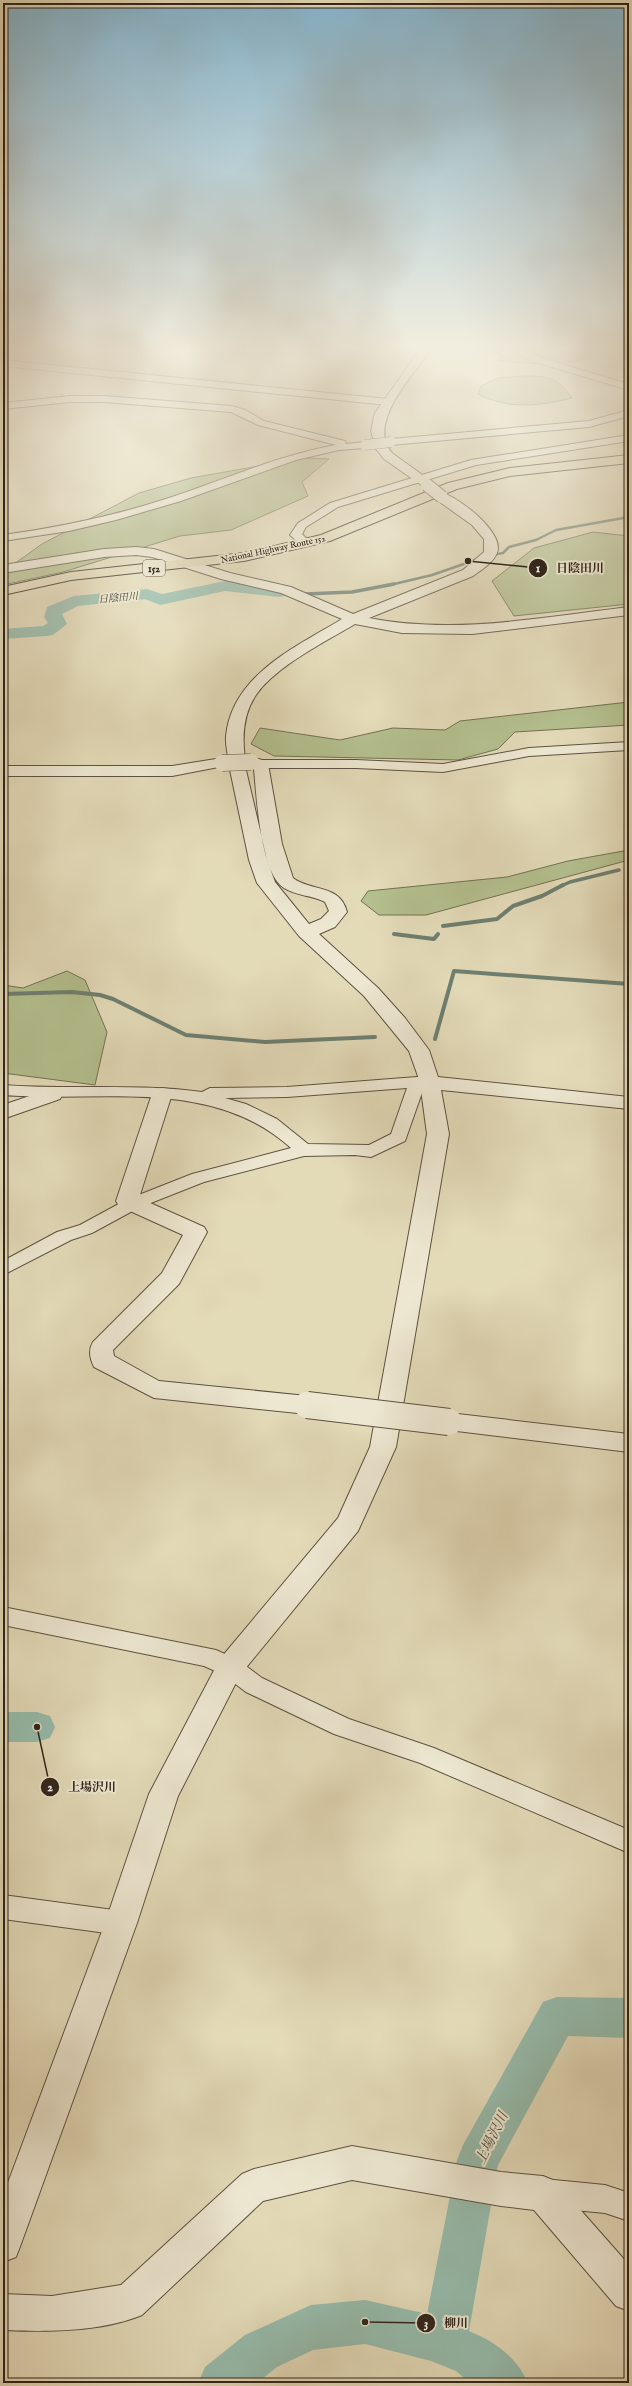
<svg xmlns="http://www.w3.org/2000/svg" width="632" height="2386" font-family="'IM FELL English','Noto Serif JP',serif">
	<rect width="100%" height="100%" fill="#e3dab8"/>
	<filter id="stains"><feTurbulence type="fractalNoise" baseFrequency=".005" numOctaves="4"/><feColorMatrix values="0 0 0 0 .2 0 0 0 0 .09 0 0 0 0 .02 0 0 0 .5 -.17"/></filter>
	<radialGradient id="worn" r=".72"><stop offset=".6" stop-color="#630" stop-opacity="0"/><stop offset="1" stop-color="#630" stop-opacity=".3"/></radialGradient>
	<g fill="#b4bf8e" stroke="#727254">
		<path d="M 471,348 L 583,351 L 594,355 C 565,368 530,364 499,360 L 502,355 Z"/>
		<path d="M 522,376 C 547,376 556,376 572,398 C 540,406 509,410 478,394 L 481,386 L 498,378 Z"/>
		<polygon points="304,458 329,459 302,482 308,496 231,530 180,536 63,572 3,585 3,572 42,544 139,493 191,478"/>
		<polygon points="593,532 629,536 629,604 514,616 492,581 534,548"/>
		<polygon points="629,702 629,725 515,732 498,749 458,760 274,756 251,744 260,728 340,740 393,728 445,730 460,721"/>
		<polygon points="629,850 629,860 426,915 379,915 361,901 368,891 507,877 568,861"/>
		<polygon points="67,971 85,980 107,1032 95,1085 3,1073 3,985 23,988"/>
	</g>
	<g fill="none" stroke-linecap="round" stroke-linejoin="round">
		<g stroke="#6e7f71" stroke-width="2.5">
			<polyline points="492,555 503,553 509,547 536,540 556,530 629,517"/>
			<polyline points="390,585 432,575 481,558"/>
		</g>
		<g stroke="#6e7f71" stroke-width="3.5">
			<polyline points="305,594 352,592 394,584"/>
			<polyline points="561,886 570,882 619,870"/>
		</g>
		<g stroke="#6e7f71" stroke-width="4">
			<polyline points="443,926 497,919 513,906 542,896 563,885"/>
			<polyline points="394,934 434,939 438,934"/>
			<polyline points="3,994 72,992 100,995 113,999 186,1035 265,1042 375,1037"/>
			<polyline points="435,1039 454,971 629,984"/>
		</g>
		<g fill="#96bbab" fill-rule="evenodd">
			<polygon points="225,581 279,587 285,588 288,592 285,596 279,597 225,591 160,605 145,599 78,606 62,614 67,624 53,635 47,636 3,639 3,629 43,626 48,623 44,617 47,607 74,596 147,589 162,594"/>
			<polygon points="3,1712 37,1712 50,1716 55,1727 50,1738 37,1742 3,1742"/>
			<path d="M 557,1997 L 629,1998 L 629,2038 L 568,2036 L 498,2165 L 469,2331 C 494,2341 517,2357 528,2383 L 470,2383 L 456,2371 L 431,2361 L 365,2344 L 313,2350 L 277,2367 L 257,2383 L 198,2383 L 205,2367 L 245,2335 L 311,2305 L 365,2300 L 427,2314 L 457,2160 L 463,2145 L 543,2002 Z"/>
		</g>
		<defs>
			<g id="minor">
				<polygon points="511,348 523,348 541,358 629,384 629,390 535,362"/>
				<polygon points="3,360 388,399 393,402 388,405 3,366"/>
				<path d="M 70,396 L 104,396 L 232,406 L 245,410 L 264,421 L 345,441 L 346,444 L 365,442 L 370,445 L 365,448 L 339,450 L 296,460 L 181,501 L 116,520 L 69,531 L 3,541 L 3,535 C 61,527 119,515 175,496 C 228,478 280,455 336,445 L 258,425 L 231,412 L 104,402 L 70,402 L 3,409 L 3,403 Z"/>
				<polygon points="629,410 629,416 589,427 391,445 386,442 391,439 589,421"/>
				<polygon points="629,435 629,441 476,465 338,507 306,527 302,534 311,543 309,545 301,545 290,535 298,523 330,503 471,460"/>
				<polygon points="629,742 629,750 529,756 443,772 356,768 260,768 253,764 260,760 356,760 443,764 529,748"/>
				<path d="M 417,1077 L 436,1078 L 438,1082 L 436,1086 L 424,1087 L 405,1141 L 371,1157 L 355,1155 L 304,1156 L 204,1182 L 138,1208 L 92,1233 L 71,1240 L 3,1275 L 3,1261 L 57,1232 L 80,1225 L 126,1200 L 192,1174 L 291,1148 C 211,1076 101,1103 3,1095 L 3,1085 C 69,1090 136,1083 202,1092 L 210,1088 L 287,1087 ZM 407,1088 L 391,1134 L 369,1145 L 308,1144 L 277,1119 L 246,1104 L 225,1098 L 287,1097 Z"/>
				<polygon points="3,1607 216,1650 238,1660 262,1678 349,1719 434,1748 629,1830 629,1853 420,1763 334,1734 246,1692 222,1674 204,1666 3,1625"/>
				<polygon points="3,1895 121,1911 130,1914 134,1923 130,1932 121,1935 3,1919"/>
				<polygon points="544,2179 605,2185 629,2193 629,2221 605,2213 544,2207 534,2203 530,2193 534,2183"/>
			</g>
			<g id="tertiary">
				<path d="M 421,348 L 432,348 C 414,374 366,423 392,453 L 432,482 L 433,485 L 432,488 L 427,489 L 384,459 L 376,449 L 371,431 L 375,413 Z"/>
				<path d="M 442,493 C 459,497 505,533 497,553 C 493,563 481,570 473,576 L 369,618 C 455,635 543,617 629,607 L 629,615 L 472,634 L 402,633 L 355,624 C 325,642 276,666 256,695 C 243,714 242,737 245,759 L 251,757 L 266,761 L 268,764 L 282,844 L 293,878 C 312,892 340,884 347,912 L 335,927 L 319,934 L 378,988 L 405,1018 L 429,1050 L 438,1077 L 629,1097 L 629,1109 L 441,1090 L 449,1134 L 396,1447 L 358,1531 L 240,1675 L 178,1796 L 137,1923 L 21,2244 L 16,2257 L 3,2262 L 3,2196 L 105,1923 L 149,1794 L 220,1659 L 338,1518 L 370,1447 L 427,1134 L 420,1082 L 409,1051 L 364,996 L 299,936 L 257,883 L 249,860 L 229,765 L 172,776 L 3,776 L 3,766 L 172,766 L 222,758 L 228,760 C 228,752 225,744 226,736 C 232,675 296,647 342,619 L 281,593 L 221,579 L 152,557 L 136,555 L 104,557 L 3,573 L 3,565 L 104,549 L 136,547 L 154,549 L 230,573 L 291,587 L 353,614 L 463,570 L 484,552 L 484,539 L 472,525 L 437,500 L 436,497 ZM 245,766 L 253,767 L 254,770 C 257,798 260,872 284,888 C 296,896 312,895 325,902 L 329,911 L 321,919 L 309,924 L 275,882 L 267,860 Z"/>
				<polygon points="53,1088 60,1089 63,1094 60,1099 3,1119 3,1105"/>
				<path d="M 162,1088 L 169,1089 L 172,1094 L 139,1198 L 204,1227 L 207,1232 L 179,1284 L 113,1350 L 114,1356 L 159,1381 L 307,1396 L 316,1399 L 319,1405 L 316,1411 L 307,1414 L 154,1398 L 94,1367 C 90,1359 88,1350 93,1342 L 162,1273 L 183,1235 L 119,1206 L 116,1201 L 152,1094 L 155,1089 Z"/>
				<polygon points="449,1413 629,1434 629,1452 440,1429 437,1422 440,1415"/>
				<path d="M 352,2146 L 501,2172 L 543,2176 L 555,2181 L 629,2265 L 629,2311 L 616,2306 L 534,2210 L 501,2206 L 352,2180 L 263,2201 L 142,2315 C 101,2332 46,2332 3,2330 L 3,2294 L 52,2296 L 121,2285 L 242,2174 L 254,2169 Z"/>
			</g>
			<polygon id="trunk" points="629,455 629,463 510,476 457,489 330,541 244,561 71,580 3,595 3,587 71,572 244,553 321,535 448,483 510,468"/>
		</defs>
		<use href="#minor" stroke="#5e5242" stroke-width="2"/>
		<use href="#tertiary" stroke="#5e5242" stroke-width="2"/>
		<use href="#trunk" stroke="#31251a" stroke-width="2"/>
		<use href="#minor" fill="#ede7d1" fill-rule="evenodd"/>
		<use href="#tertiary" fill="#ede7d1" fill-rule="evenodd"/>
		<use href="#trunk" fill="#e3dab8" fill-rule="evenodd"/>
		<defs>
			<polyline id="minor-bridge" points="365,445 391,442"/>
			<polyline id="tertiary-bridge-far2" points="427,485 442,497"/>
			<polyline id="tertiary-bridge-far1" points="222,763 251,762"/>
			<polyline id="tertiary-bridge" points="307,1405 449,1422"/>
		</defs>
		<use href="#minor-bridge" stroke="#5e5242" stroke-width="11" stroke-linecap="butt"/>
		<use href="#tertiary-bridge-far2" stroke="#5e5242" stroke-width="14" stroke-linecap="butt"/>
		<use href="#tertiary-bridge-far1" stroke="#5e5242" stroke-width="17" stroke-linecap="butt"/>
		<use href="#tertiary-bridge" stroke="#5e5242" stroke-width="28" stroke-linecap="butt"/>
		<use href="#minor-bridge" stroke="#ede7d1" stroke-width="10"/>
		<use href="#tertiary-bridge-far2" stroke="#ede7d1" stroke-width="12"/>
		<use href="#tertiary-bridge-far1" stroke="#ede7d1" stroke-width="16"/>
		<use href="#tertiary-bridge" stroke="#ede7d1" stroke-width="26"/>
	</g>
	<linearGradient id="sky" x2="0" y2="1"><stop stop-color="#87b7d0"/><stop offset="0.51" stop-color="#f2eedf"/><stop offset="1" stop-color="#f2eedf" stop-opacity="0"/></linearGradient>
	<rect width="632" height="682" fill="url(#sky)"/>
	<g text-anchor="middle" stroke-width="4" stroke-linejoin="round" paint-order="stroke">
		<g font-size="9" fill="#31251a" stroke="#ede7d1">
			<text transform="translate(273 549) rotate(-12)" y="3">National Highway Route 152</text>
		</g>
		<rect fill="#ede7d1" stroke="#695f51" stroke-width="1" x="143" y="560" width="22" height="16" rx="3"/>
		<g font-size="10" font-weight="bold" fill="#31251a">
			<text x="154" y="572">152</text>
		</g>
		<g font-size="10" font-style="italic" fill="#4a4a3e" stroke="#ede7d1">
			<text transform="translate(118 597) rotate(-5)" y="4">日陰田川</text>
		</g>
		<g font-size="14" font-style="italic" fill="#4a4a3e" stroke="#ede7d1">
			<text transform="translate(491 2138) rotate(-64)" y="5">上場沢川</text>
		</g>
	</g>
	<path fill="none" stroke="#31251a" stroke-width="1.5" d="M468 561L538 568M37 1727L50 1787M365 2322L426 2323"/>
	<g fill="#31251a" stroke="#ede7d1" stroke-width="1.5">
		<circle cx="468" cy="561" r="4"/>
		<circle cx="37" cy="1727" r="4"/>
		<circle cx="365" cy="2322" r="4"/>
		<circle cx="538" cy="568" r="10"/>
		<circle cx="50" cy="1787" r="10"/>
		<circle cx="426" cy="2323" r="10"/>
	</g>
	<g font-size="12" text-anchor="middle" font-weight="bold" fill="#fff">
		<text x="538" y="572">1</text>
		<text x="50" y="1791">2</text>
		<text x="426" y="2327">3</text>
	</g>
	<g font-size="12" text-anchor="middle" font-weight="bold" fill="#31251a" stroke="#ede7d1" stroke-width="4" stroke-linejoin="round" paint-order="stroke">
		<text x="580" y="572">日陰田川</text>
		<text x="92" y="1791">上場沢川</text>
		<text x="456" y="2327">柳川</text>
	</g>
	<rect width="632" height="2386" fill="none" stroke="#e3dab8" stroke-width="16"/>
	<rect x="4" y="4" width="624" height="2378" fill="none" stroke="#31251a" stroke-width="2"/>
	<rect x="8" y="8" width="616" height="2370" fill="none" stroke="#31251a"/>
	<rect width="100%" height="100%" filter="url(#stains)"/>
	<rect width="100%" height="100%" fill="url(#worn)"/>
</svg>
